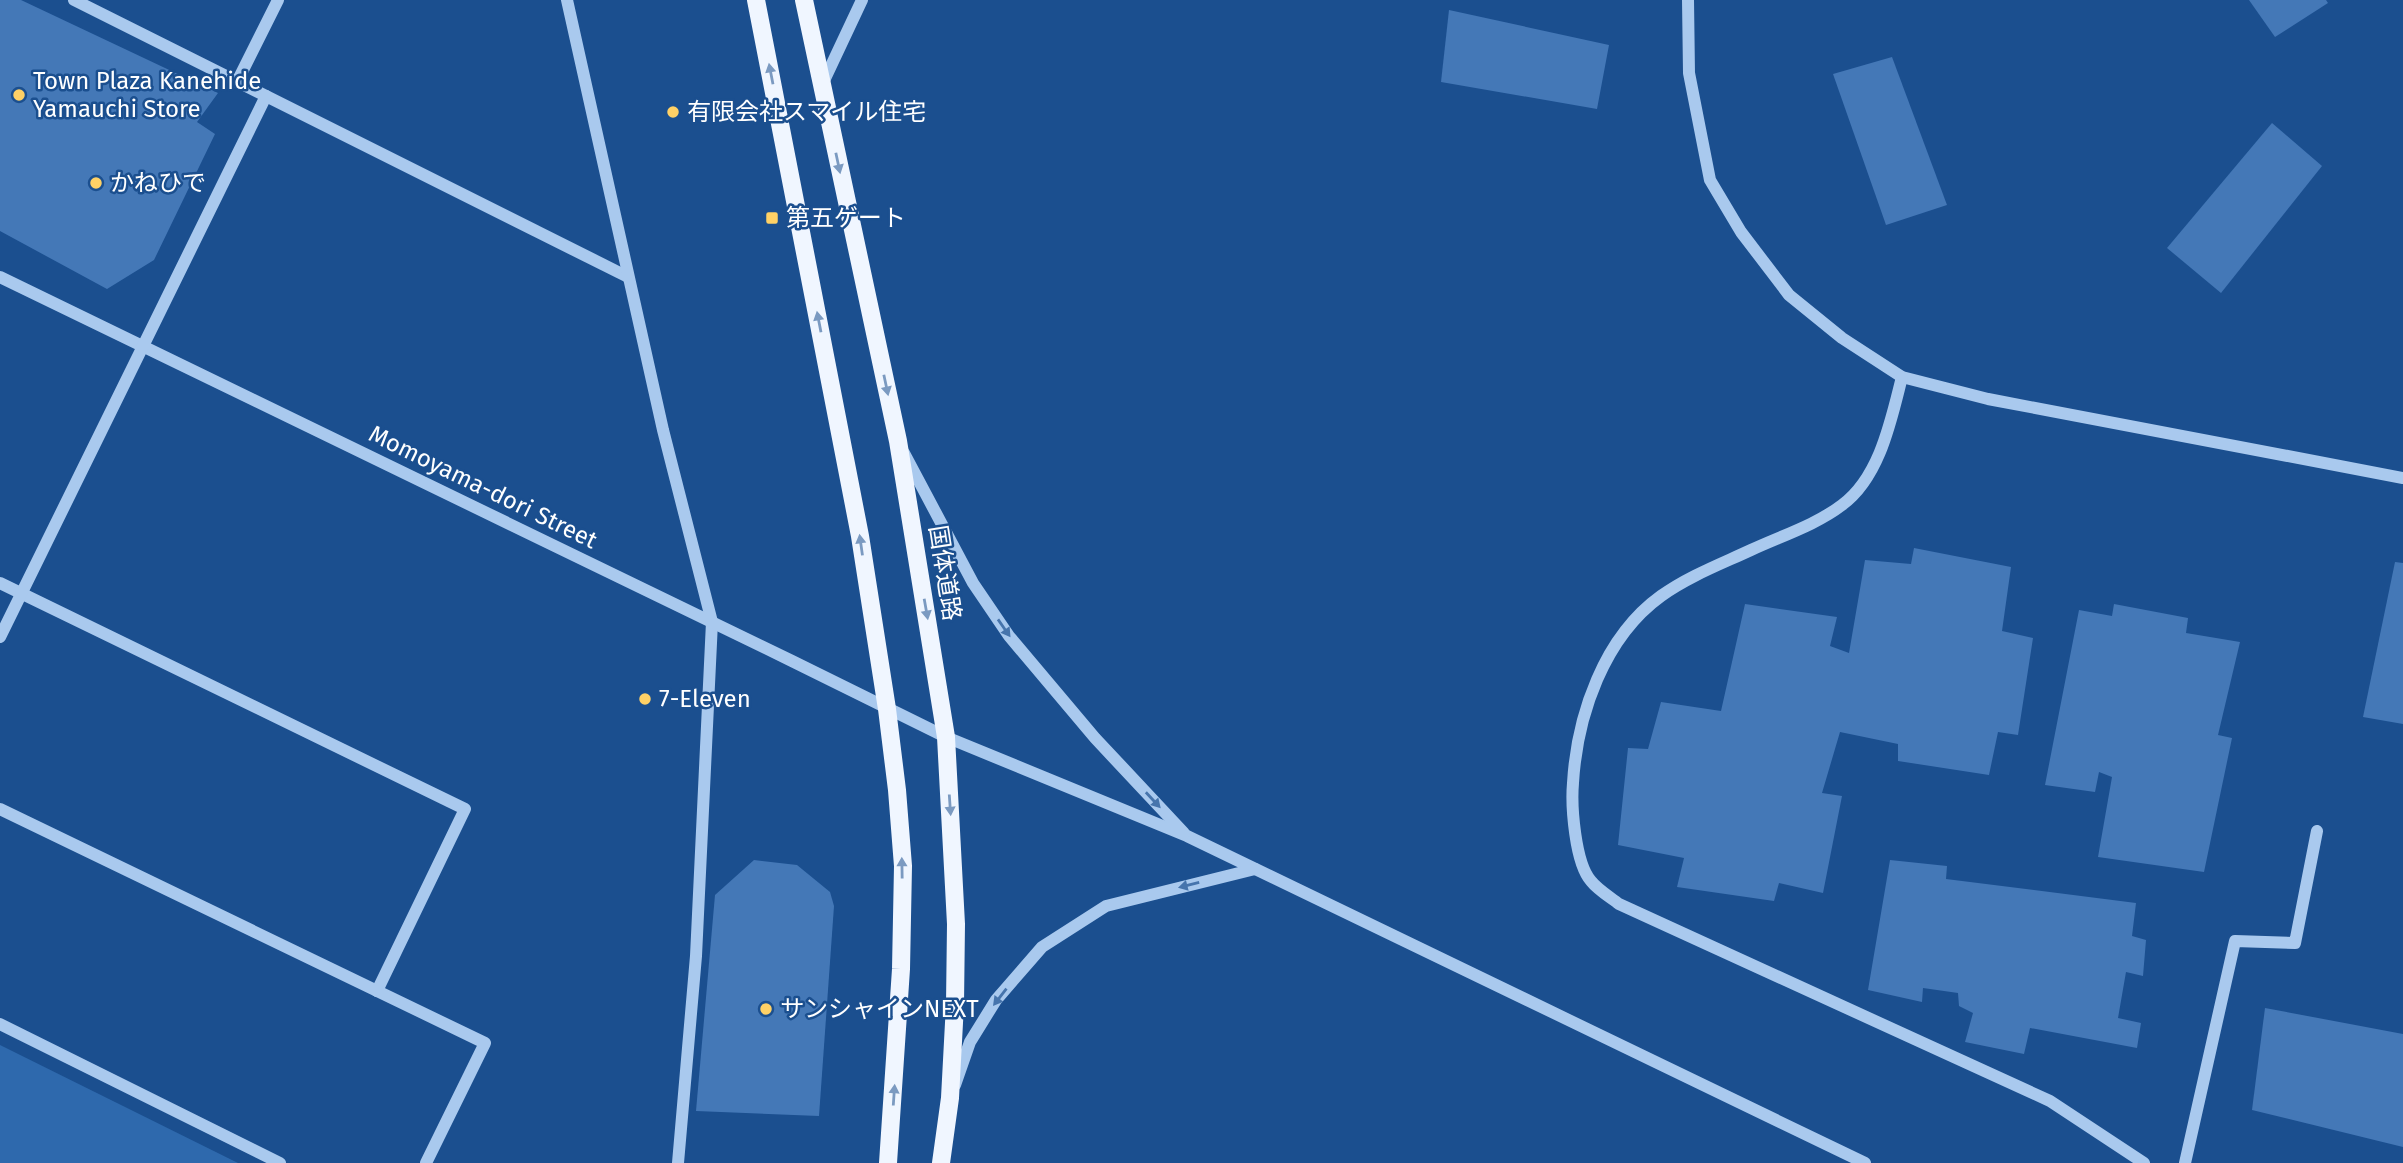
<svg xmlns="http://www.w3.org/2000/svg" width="2403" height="1163" font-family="'Fira Sans','Noto Sans JP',sans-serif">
	<rect width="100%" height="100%" fill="#1b4f8f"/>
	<polygon fill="#2e69ad" points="0,1045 238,1163 0,1163"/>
	<g fill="#4478b7">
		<polygon points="0,0 21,0 218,93 197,122 215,134 154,260 107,289 0,231"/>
		<polygon points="2249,0 2326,0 2328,3 2275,37"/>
		<polygon points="1449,10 1609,45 1597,109 1441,82"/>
		<polygon points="1892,57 1947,205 1886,225 1833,74"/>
		<polygon points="2272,123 2322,166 2221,293 2167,248"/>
		<polygon points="1914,548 2011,567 2002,631 2033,638 2018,735 1998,732 1989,775 1898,761 1898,744 1840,732 1822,793 1842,796 1823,893 1779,883 1774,901 1677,887 1684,858 1618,845 1628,748 1648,749 1661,702 1721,711 1745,604 1837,617 1830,646 1849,653 1865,560 1911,564"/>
		<polygon points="2395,562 2403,563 2403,724 2363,717"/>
		<polygon points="2114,604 2188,618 2186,633 2240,642 2218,735 2232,738 2204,872 2098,857 2112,777 2099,772 2095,792 2045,785 2079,610 2112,616"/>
		<polygon points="754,860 797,865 830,892 834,906 819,1116 696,1111 715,895"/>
		<polygon points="1890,860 1947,866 1946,879 2136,903 2132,936 2146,940 2143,976 2126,972 2118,1018 2141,1023 2137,1048 2030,1028 2024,1054 1965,1042 1973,1013 1959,1006 1958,993 1923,988 1922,1002 1868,990"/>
		<polygon points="2265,1008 2403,1034 2403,1147 2252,1110"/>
	</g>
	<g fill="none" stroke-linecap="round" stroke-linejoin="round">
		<g stroke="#a9c9ee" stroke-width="12">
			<polyline points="74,0 628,277"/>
			<polyline points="567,0 663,430 712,622 696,956 678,1163"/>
			<polyline points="1688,0 1689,73 1710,180 1741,232 1789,295 1842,338 1902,377 1988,399 2403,478"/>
			<polyline points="237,82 278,0"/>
			<polyline points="822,85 862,0"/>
			<polyline points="0,277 792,661 946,737 1187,836 1865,1163"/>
			<path d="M 1902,377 C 1891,420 1880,477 1842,505 C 1816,525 1781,536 1751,550 C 1721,564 1689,576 1661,596 C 1604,637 1577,715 1573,783 C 1571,806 1575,863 1591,881 C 1598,890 1610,897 1619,904 L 2050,1101 L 2144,1163"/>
			<polyline points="904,453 973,583 1009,636 1095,738 1184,833"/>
			<polyline points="0,583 465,809 377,991"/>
			<polyline points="0,637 266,96"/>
			<polyline points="0,809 485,1043 426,1163"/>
			<polyline points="0,1024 280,1163"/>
			<polyline points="955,1085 970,1042 996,1000 1042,947 1106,906 1255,869"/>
			<polyline points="2185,1163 2235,941 2295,943 2317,831"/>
		</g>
		<g stroke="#f0f6ff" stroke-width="18">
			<polyline points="756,0 860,536 887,709 897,790 903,866 901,969 888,1163"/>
			<polyline points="804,0 898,441 946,737 956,924 955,1004 950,1098 941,1163"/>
		</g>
	</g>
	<defs><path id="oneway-solid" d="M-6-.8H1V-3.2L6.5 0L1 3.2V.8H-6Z" transform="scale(1.75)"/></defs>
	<g fill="#7b9ac1">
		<use href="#oneway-solid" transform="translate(771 74) rotate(-101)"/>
		<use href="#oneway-solid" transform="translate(838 163) rotate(78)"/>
		<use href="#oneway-solid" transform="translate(819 322) rotate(-101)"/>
		<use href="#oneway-solid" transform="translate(886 385) rotate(78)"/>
		<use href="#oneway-solid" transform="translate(861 545) rotate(-98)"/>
		<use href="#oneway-solid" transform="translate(926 609) rotate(80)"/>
		<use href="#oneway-solid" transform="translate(950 805) rotate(86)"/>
		<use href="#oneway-solid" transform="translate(902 868) rotate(-91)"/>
		<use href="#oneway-solid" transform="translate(894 1095) rotate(-86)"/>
	</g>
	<g fill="#4674ac">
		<use href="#oneway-solid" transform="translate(1004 628) rotate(55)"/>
		<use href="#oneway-solid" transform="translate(1153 800) rotate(47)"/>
		<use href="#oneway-solid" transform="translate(1189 885) rotate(166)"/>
		<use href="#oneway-solid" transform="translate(1000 997) rotate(128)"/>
	</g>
	<g fill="#ffd166" stroke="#1b4f8f" stroke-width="2.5">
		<circle cx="19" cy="95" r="7"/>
		<circle cx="673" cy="112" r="7"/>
		<circle cx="96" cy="183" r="7"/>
		<rect x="765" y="211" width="14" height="14" rx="3.5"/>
		<circle cx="645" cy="699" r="7"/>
		<circle cx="766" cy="1009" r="7"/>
	</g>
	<g text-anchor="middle" stroke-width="5" stroke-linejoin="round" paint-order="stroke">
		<g font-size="24" fill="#fff" stroke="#1b4f8f" text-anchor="start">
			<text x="33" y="89">Town Plaza Kanehide<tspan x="33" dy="28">Yamauchi Store</tspan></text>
			<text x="687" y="120">有限会社スマイル住宅</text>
			<text x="110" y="191">かねひで</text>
			<text x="786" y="226">第五ゲート</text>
			<text x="659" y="707">7-Eleven</text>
			<text x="780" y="1017">サンシャインNEXT</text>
		</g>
		<g font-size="24" fill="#fff" stroke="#1b4f8f">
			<text transform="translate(483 487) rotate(26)" y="8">Momoyama-dori Street</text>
			<text transform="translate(945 573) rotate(81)" y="8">国体道路</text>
		</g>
	</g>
</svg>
